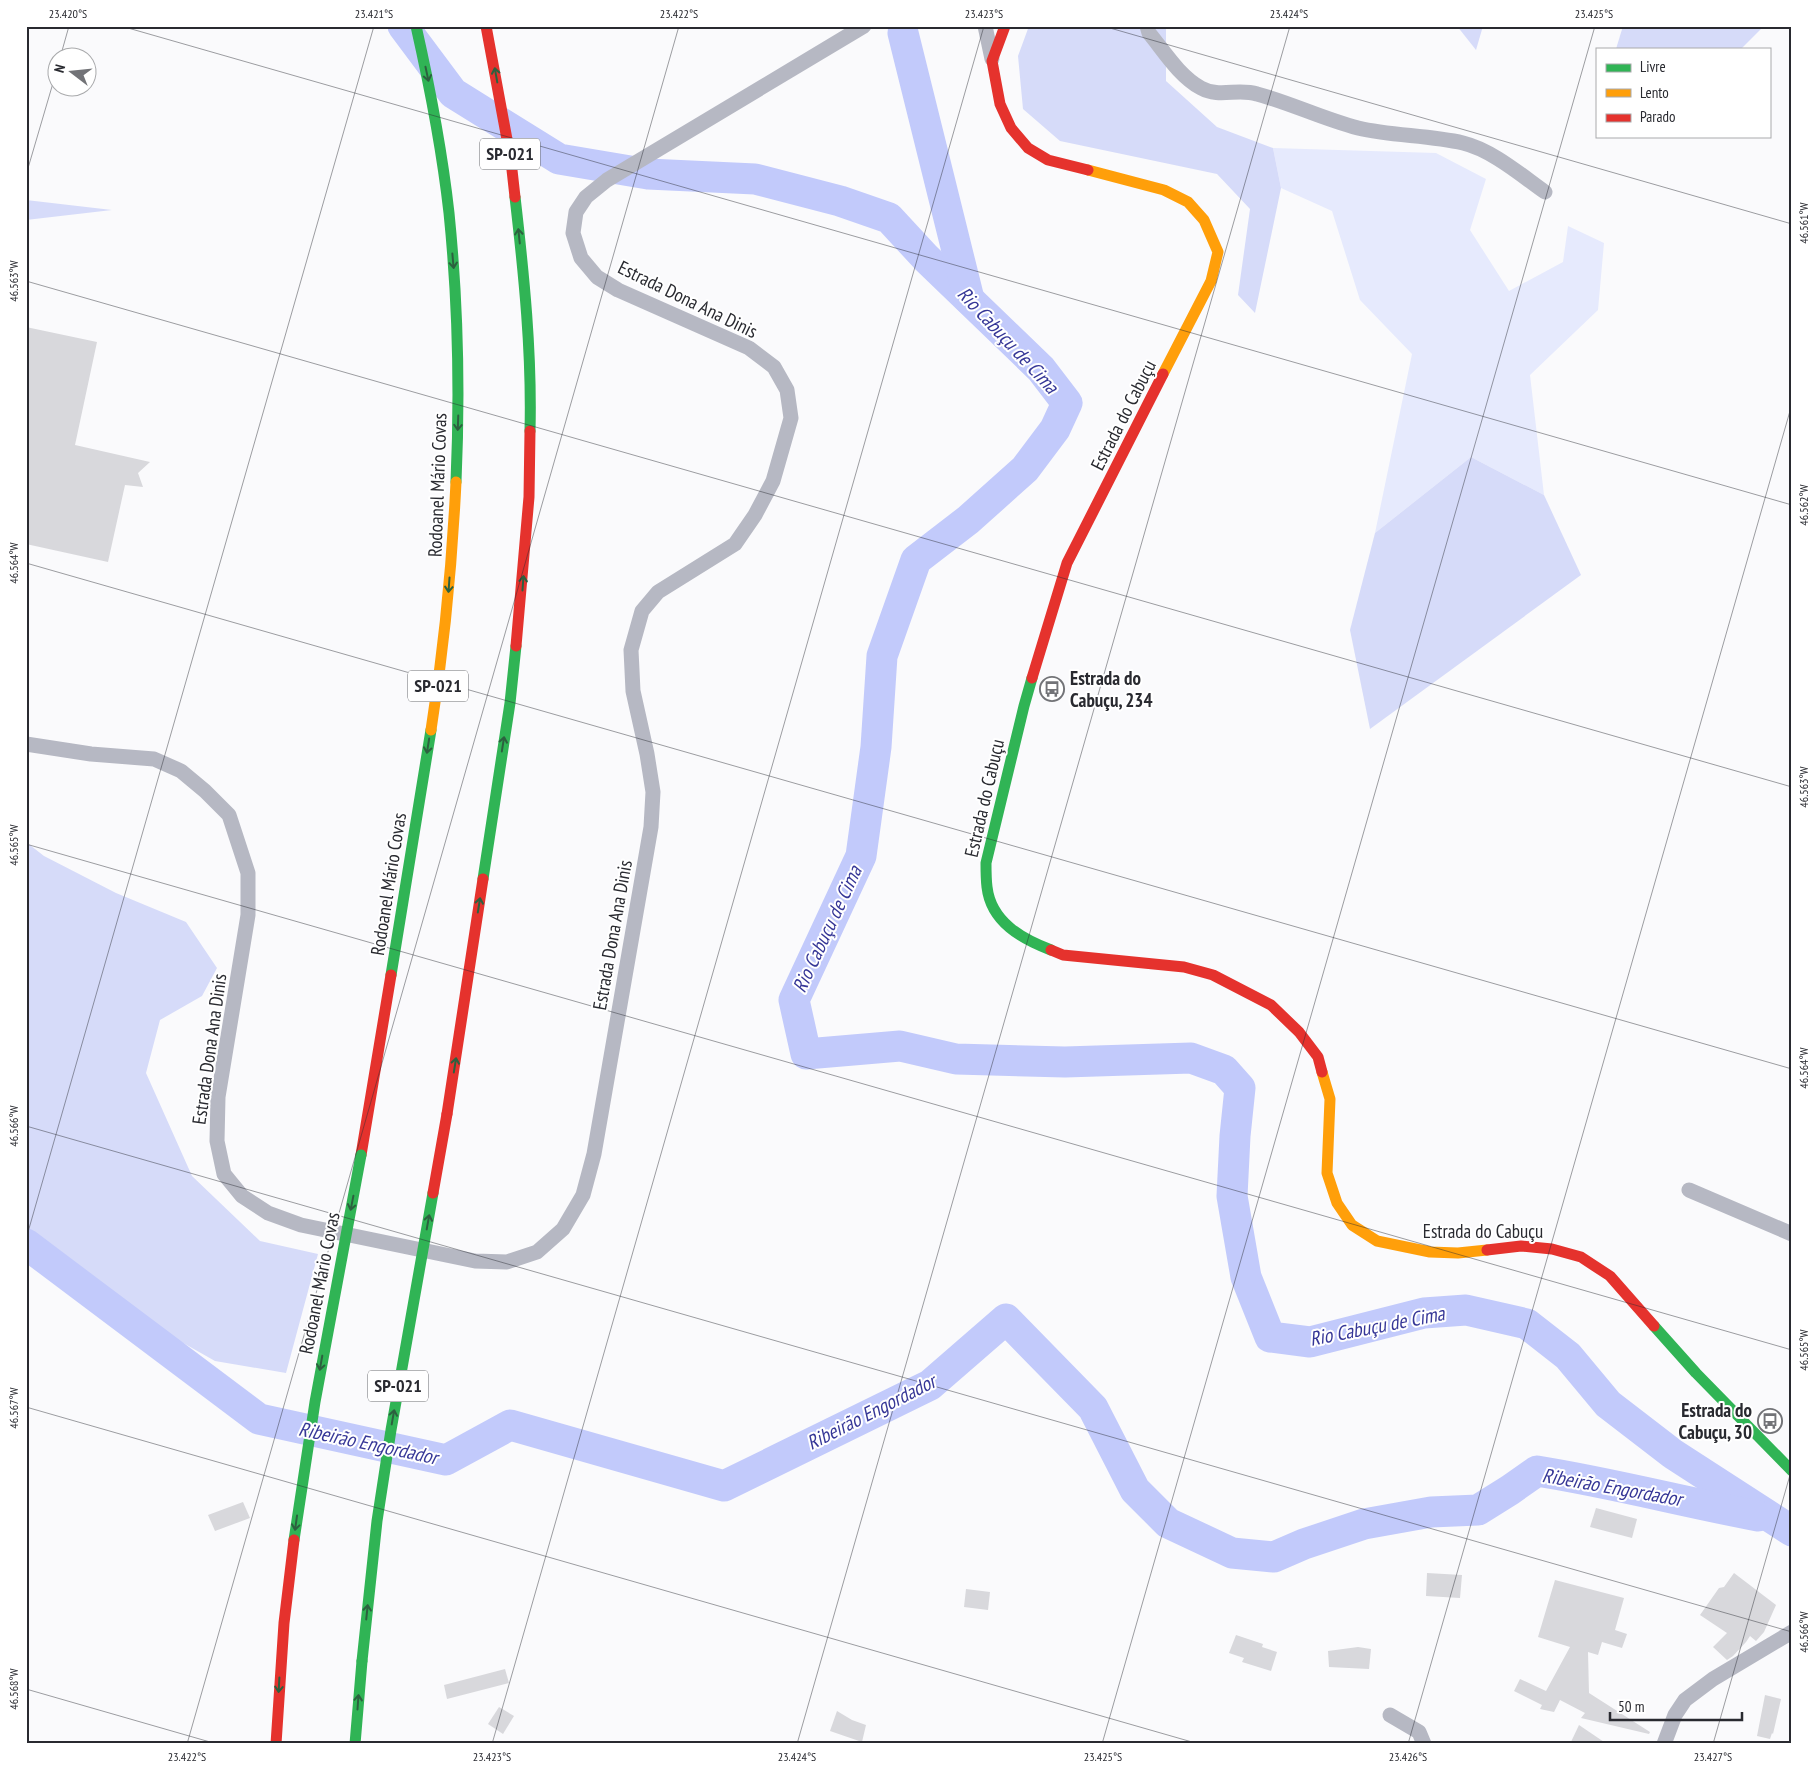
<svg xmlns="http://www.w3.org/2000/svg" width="1818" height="1770" font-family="'PT Sans Narrow',sans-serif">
	<rect width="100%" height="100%" fill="#fafafc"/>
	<polygon fill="#e6eafd" points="1273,148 1436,153 1486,179 1470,230 1509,291 1563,262 1568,226 1604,243 1598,310 1530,375 1544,495 1471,457 1375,533 1412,354 1360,300 1332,211 1281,188"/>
	<g fill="#d6dbf9">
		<polygon points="1029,26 1166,26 1166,81 1217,127 1273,148 1281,188 1255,313 1238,295 1250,209 1217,174 1060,141 1023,109 1018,56"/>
		<polygon points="1457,26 1483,26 1476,50"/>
		<polygon points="1623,26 1764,26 1741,49 1616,49"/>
		<polygon points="26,200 112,210 26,220"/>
		<polygon points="1471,457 1544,495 1581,575 1370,729 1350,630 1375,533"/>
		<polygon points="26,842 44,856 116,893 186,922 217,968 202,996 160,1020 146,1073 192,1176 260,1241 318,1254 286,1373 215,1361 26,1254"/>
	</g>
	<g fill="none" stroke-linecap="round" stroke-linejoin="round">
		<g stroke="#c2cafb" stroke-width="31">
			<polyline points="403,26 453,93 559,159 648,174 755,179 840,201 889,218 926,258 1041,369 1067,403 1055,429 1025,469 968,520 916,560 882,656 876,747 861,856 794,1000 806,1054 900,1046 956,1059 1065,1062 1191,1058 1224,1070 1240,1088 1235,1136 1232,1196 1246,1277 1270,1337 1310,1342 1424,1313 1466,1310 1527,1324 1568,1356 1608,1404 1673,1454 1792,1531"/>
			<polyline points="903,33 969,299"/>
			<path d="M 26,1244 L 259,1419 L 446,1460 L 510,1425 L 724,1486 L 930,1385 L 1006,1319 L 1093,1408 L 1135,1490 L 1168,1523 L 1232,1553 L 1274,1557 L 1304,1544 L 1364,1524 L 1431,1512 L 1478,1510 L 1510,1490 L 1537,1471 C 1612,1483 1684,1502 1758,1516"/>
		</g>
	</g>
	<g fill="#d8d8dc">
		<polygon points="26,327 97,342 75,445 150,462 138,473 143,487 125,485 108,562 26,544"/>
		<polygon points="243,1502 250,1518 215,1531 208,1515"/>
		<polygon points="1596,1508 1637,1519 1632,1538 1590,1527"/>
		<polygon points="1427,1573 1462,1575 1460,1598 1426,1596"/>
		<polygon points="1734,1573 1776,1605 1764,1632 1756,1641 1750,1636 1746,1642 1733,1656 1727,1660 1713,1647 1727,1633 1700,1615 1719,1588 1724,1587"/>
		<polygon points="1555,1580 1624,1598 1615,1630 1627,1634 1622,1648 1602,1642 1598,1655 1588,1652 1589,1693 1650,1732 1649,1734 1581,1718 1585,1713 1560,1700 1554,1712 1540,1709 1542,1705 1514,1691 1520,1679 1546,1691 1570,1647 1538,1637"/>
		<polygon points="966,1589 990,1592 988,1610 964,1607"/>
		<polygon points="1236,1635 1263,1644 1262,1647 1277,1652 1271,1671 1242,1662 1244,1658 1229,1653"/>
		<polygon points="1358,1647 1371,1649 1369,1669 1329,1667 1328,1651"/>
		<polygon points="505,1669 509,1683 447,1699 444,1685"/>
		<polygon points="1765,1695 1781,1699 1773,1734 1772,1733 1770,1739 1757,1736"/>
		<polygon points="499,1707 514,1716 503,1734 488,1724"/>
		<polygon points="837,1711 852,1720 866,1725 862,1742 830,1731"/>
		<polygon points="1579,1725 1607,1744 1570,1744"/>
	</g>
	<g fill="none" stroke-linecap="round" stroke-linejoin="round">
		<g stroke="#b6b8c3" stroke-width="15">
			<polyline points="985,26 992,59"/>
			<path d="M 1147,26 L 1149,33 C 1164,51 1179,76 1201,88 C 1219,98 1238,88 1257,94 C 1291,103 1323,119 1358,128 C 1391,136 1429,135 1463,143 C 1492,150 1521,175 1545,192"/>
			<polyline points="26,744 91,754 154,759 181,771 205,791 229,815 248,873 248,915 218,1097 217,1141 224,1174 242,1196 268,1213 301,1225 475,1261 507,1262 537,1252 563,1229 583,1195 594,1154 651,827 653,792 647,754 633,691 631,650 642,611 658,592 735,544 755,515 773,481 791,418 787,390 774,367 749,348 618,290 597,277 581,258 573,233 576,212 586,197 607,180 864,26"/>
			<polyline points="1689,1190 1792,1234"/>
			<polyline points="1390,1715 1419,1732 1424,1744"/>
			<polyline points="1664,1744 1675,1715 1685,1700 1713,1679 1792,1632"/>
		</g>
		<g stroke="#30b455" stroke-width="11">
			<path d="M 416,26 C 430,88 442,150 449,213 C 458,302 460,392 456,482"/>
			<path d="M 515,197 C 524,275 532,353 530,431"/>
			<path d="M 1032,678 L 1024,706 L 986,863 C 986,871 986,879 987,887 C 991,922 1022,939 1051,950"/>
			<polyline points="483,879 510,703 516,646"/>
			<polyline points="391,975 431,730"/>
			<polyline points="1654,1326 1696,1373 1792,1471"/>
			<polyline points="355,1744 362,1661"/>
		</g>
		<g stroke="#ff9f0a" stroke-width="11">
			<polyline points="1088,170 1164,190 1188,202 1204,220 1218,252 1211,281 1163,374"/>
			<path d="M 431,730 C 444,648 452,565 456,482"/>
			<polyline points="1322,1072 1330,1099 1327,1173 1337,1203 1352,1225 1377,1241 1430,1252 1458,1253 1487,1250"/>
		</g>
		<g stroke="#e5322d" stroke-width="11">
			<polyline points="486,26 511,161 515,197"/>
			<polyline points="1005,26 992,61 1000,104 1011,128 1028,148 1048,160 1088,170"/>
			<polyline points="516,646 529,497 530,431"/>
			<polyline points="1032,678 1067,563 1163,374"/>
			<polyline points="1051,950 1063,955 1184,967 1213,975 1271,1005 1299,1032 1318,1057 1322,1072"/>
			<polyline points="447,1114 483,879"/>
			<polyline points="361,1155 391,975"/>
			<polyline points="1487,1250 1521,1246 1552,1249 1581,1257 1610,1276 1654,1326"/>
		</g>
		<g stroke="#30b455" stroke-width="11">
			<polyline points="294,1540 315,1402 361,1155"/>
			<polyline points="362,1661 377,1521 391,1430 433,1193"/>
		</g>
		<g stroke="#e5322d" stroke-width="11">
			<polyline points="433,1193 447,1114"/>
			<polyline points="276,1744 284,1623 294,1540"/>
		</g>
	</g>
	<defs><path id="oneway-shaft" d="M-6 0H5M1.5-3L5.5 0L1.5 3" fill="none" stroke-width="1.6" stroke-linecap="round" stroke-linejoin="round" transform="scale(1.25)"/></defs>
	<g stroke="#2c613f">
		<use href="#oneway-shaft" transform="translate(427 74) rotate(78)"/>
		<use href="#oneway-shaft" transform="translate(496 75) rotate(-100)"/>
		<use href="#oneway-shaft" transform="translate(519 236) rotate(-96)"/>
		<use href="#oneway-shaft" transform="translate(453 261) rotate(85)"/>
		<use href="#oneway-shaft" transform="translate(458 423) rotate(92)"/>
		<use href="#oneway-shaft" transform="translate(523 583) rotate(-86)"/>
		<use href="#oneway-shaft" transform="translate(449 585) rotate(94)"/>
		<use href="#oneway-shaft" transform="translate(503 744) rotate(-81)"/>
		<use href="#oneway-shaft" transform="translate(428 746) rotate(99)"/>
		<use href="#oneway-shaft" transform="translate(479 905) rotate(-81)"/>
		<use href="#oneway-shaft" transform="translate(455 1065) rotate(-81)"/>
		<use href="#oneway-shaft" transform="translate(352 1203) rotate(101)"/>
		<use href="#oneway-shaft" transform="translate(428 1222) rotate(-80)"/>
		<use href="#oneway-shaft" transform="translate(321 1363) rotate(100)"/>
		<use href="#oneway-shaft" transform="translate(393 1417) rotate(-80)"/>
		<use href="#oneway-shaft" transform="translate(296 1523) rotate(98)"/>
		<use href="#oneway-shaft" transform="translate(367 1612) rotate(-84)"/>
		<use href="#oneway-shaft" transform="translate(279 1685) rotate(93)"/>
		<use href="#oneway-shaft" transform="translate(358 1702) rotate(-86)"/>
	</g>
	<path fill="none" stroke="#292a30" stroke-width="1" stroke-opacity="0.45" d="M 121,26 L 1792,505M 1103,26 L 1792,224M 60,58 L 69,26M 26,175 L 58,66M 26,281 L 1792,787M 26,563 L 1792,1069M 26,844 L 1792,1350M 26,1126 L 1792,1632M 26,1239 L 374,26M 26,1407 L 1199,1744M 26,1689 L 217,1744M 187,1744 L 679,26M 492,1744 L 984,26M 797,1744 L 1290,26M 1102,1744 L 1595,26M 1408,1744 L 1792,404M 1713,1744 L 1792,1468"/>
	<defs>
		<symbol id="bus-ring" viewBox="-11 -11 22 22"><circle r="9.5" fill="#fff" stroke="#727377" stroke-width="1.5"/><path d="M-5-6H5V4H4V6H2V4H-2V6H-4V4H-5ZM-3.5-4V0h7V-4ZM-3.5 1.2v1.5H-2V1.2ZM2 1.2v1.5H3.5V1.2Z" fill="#727377"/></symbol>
	</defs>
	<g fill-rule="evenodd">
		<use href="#bus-ring" x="1038" y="675" width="28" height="28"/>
		<use href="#bus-ring" x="1756" y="1407" width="28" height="28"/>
	</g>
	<g text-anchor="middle" stroke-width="4" stroke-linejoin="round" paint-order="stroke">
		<g fill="#fff" stroke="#696a6e" stroke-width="1">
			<rect x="480" y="138.5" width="60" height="31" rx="4"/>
			<rect x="408" y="670.5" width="60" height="31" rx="4"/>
			<rect x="368" y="1370.5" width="60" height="31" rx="4"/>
		</g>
		<g font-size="18" font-weight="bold" fill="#292a30">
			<text x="510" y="160">SP-021</text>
			<text x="438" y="692">SP-021</text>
			<text x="398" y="1392">SP-021</text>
		</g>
		<g font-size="19" fill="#292a30" stroke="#fff">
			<text transform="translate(688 299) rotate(26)" y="7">Estrada Dona Ana Dinis</text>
			<text transform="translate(1123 415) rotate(-63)" y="7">Estrada do Cabuçu</text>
			<text transform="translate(437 485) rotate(-88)" y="7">Rodoanel Mário Covas</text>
			<text transform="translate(984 798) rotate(-77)" y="7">Estrada do Cabuçu</text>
			<text transform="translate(388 884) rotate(-81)" y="7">Rodoanel Mário Covas</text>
			<text transform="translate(612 935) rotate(-80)" y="7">Estrada Dona Ana Dinis</text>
			<text transform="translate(209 1049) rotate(-82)" y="7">Estrada Dona Ana Dinis</text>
			<text x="1483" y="1238">Estrada do Cabuçu</text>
			<text transform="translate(319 1283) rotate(-79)" y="7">Rodoanel Mário Covas</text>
		</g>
		<g font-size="19" font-weight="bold" fill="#292a30" stroke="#fff" text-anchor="start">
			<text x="1070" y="685">Estrada do<tspan x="1070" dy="22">Cabuçu, 234</tspan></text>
			<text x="1752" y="1417" text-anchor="end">Estrada do<tspan x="1752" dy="22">Cabuçu, 30</tspan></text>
		</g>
		<g font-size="20" font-style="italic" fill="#363797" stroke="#fff">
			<text transform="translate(1008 340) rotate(47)" y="7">Rio Cabuçu de Cima</text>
			<text transform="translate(827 929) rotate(-65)" y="7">Rio Cabuçu de Cima</text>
			<text transform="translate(1377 1326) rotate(-11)" y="7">Rio Cabuçu de Cima</text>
			<text transform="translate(871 1412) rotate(-27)" y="7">Ribeirão Engordador</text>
			<text transform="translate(368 1443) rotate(12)" y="7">Ribeirão Engordador</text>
			<text transform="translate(1612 1487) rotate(10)" y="7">Ribeirão Engordador</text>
		</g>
	</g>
	<rect width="1818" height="1770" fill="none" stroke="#ffffff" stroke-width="55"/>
	<rect x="1596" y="48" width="175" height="90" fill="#ffffff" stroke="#a9aaac"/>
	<rect x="1606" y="64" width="25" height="8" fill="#30b455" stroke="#a9aaac"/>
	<text x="1640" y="72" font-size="15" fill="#292a30">Livre</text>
	<rect x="1606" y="89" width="25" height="8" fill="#ff9f0a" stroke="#a9aaac"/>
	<text x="1640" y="98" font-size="15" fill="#292a30">Lento</text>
	<rect x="1606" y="114" width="25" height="8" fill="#e5322d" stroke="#a9aaac"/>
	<text x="1640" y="122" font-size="15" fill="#292a30">Parado</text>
	<g transform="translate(72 72) rotate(286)"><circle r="24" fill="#ffffff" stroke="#a9aaac"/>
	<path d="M0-4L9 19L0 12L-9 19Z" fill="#727377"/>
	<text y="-8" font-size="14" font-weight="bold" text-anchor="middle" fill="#292a30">N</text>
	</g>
	<path d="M1610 1712v8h132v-8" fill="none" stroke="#292a30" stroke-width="2.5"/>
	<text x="1618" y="1712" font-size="15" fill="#292a30" stroke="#ffffff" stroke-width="4" paint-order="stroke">50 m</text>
	<rect x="28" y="28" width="1762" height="1714" fill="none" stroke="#292a30" stroke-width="2"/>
	<g font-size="12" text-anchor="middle" fill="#292a30">
		<text x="68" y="18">23.420°S</text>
		<text x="374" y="18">23.421°S</text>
		<text x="679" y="18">23.422°S</text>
		<text x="984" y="18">23.423°S</text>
		<text x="1289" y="18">23.424°S</text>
		<text x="1594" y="18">23.425°S</text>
		<text transform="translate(1804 223) rotate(-90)" y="4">46.561°W</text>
		<text transform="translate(14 281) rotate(-90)" y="4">46.563°W</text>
		<text transform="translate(1804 505) rotate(-90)" y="4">46.562°W</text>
		<text transform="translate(14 563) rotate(-90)" y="4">46.564°W</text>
		<text transform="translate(1804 787) rotate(-90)" y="4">46.563°W</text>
		<text transform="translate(14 845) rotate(-90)" y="4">46.565°W</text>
		<text transform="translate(1804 1068) rotate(-90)" y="4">46.564°W</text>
		<text transform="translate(14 1126) rotate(-90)" y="4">46.566°W</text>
		<text transform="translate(1804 1350) rotate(-90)" y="4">46.565°W</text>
		<text transform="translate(14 1408) rotate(-90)" y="4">46.567°W</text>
		<text transform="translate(1804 1632) rotate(-90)" y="4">46.566°W</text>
		<text transform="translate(14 1689) rotate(-90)" y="4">46.568°W</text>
		<text x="187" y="1761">23.422°S</text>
		<text x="492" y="1761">23.423°S</text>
		<text x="797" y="1761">23.424°S</text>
		<text x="1103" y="1761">23.425°S</text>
		<text x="1408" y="1761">23.426°S</text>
		<text x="1713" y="1761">23.427°S</text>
	</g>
</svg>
